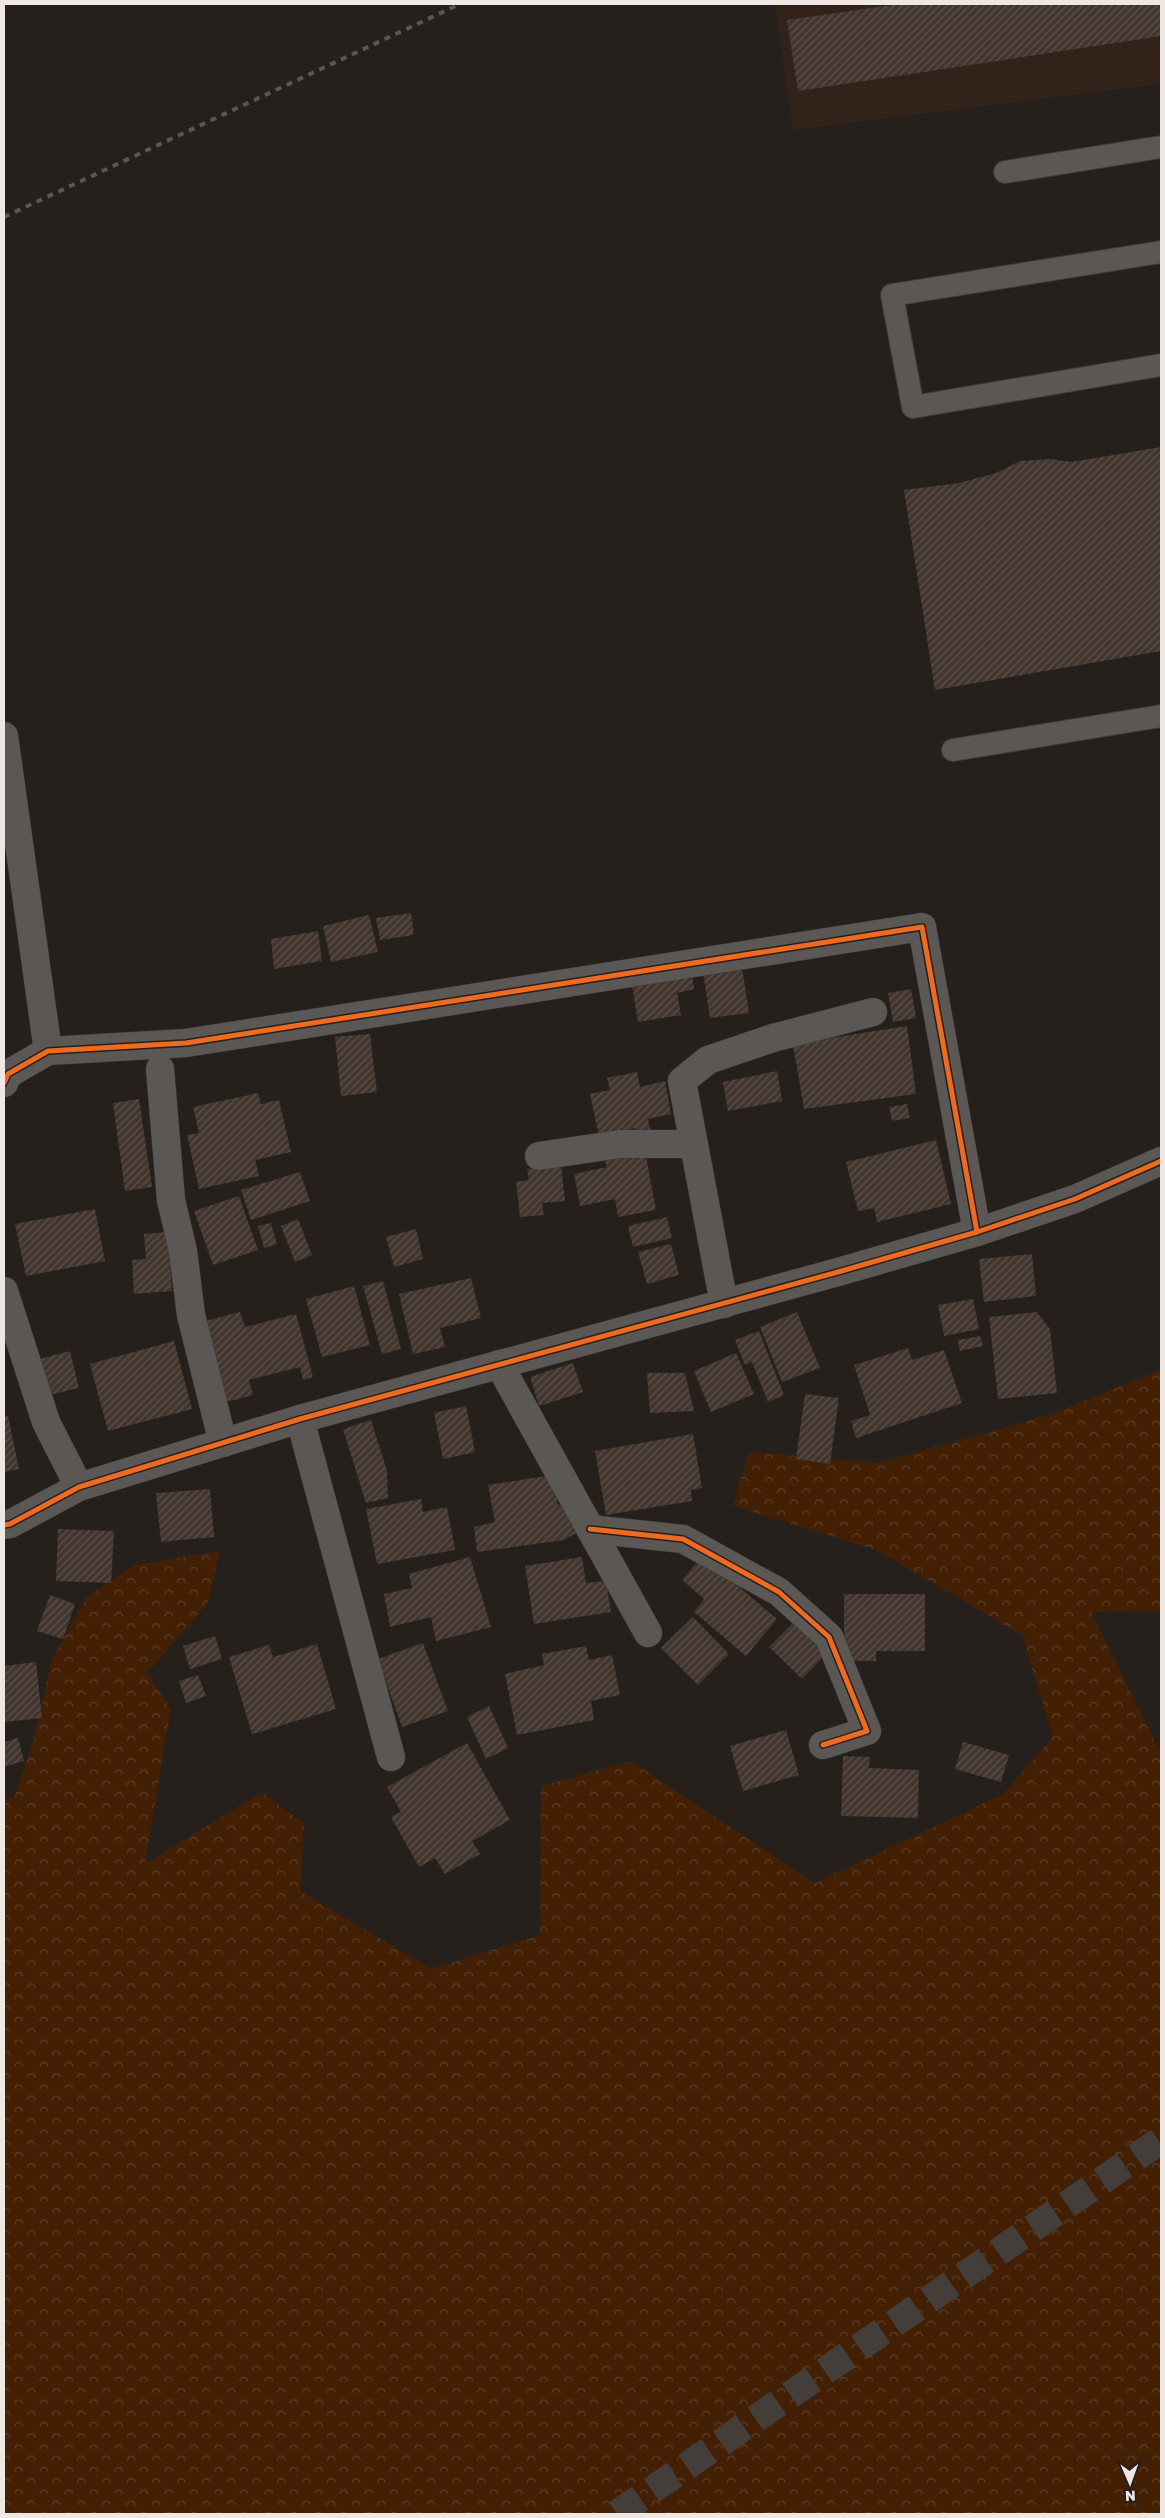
<svg xmlns="http://www.w3.org/2000/svg" width="1165" height="2518" font-family="'Golos Text',sans-serif">
	<defs>
		<pattern id="forest-crowns" width="20" height="18" patternUnits="userSpaceOnUse" patternTransform="scale(1.25)"><rect width="20" height="18" fill="#431f04"/><path d="M2 6a3 3 0 1 1 6 0M12 15a3 3 0 1 1 6 0" fill="none" stroke="#5e4028"/></pattern>
		<pattern id="building-hatch" width="6" height="6" patternUnits="userSpaceOnUse" patternTransform="scale(1.25)"><rect width="6" height="6" fill="#41352d"/><path d="M-1 1l2-2M0 6l6-6M5 7l2-2" fill="none" stroke="#5d524b"/></pattern>
	</defs>
	<rect width="100%" height="100%" fill="#26201c"/>
	<polygon fill="#31231a" points="775,4 1161,4 1161,84 793,130"/>
	<polygon fill="url(#forest-crowns)" points="1161,1370 1161,1611 1091,1612 1161,1754 1161,2514 4,2514 4,1799 15,1796 35,1735 52,1659 87,1597 134,1565 220,1551 207,1604 147,1673 171,1709 145,1864 262,1792 304,1824 300,1891 431,1969 540,1935 541,1786 631,1761 815,1883 1003,1794 1053,1737 1022,1635 876,1550 733,1506 749,1452 879,1463 1052,1414"/>
	<g fill="url(#building-hatch)">
		<polygon points="899,4 1161,4 1161,36 798,91 787,20"/>
		<polygon points="1161,447 1161,651 935,690 904,490 959,483 996,473 1020,461 1051,459 1071,462"/>
		<polygon points="411,913 414,935 380,940 376,918"/>
		<polygon points="369,915 378,952 331,962 323,926"/>
		<polygon points="318,931 322,961 274,969 271,939"/>
		<polygon points="742,967 749,1013 710,1018 703,972"/>
		<polygon points="692,975 694,989 677,993 681,1015 638,1022 632,985"/>
		<polygon points="911,989 916,1018 893,1022 888,993"/>
		<polygon points="907,1026 916,1094 804,1109 793,1044"/>
		<polygon points="370,1034 377,1092 341,1096 335,1037"/>
		<polygon points="777,1071 782,1101 728,1111 723,1082"/>
		<polygon points="637,1072 640,1087 665,1081 671,1114 648,1119 652,1137 637,1140 635,1128 599,1136 590,1094 610,1090 607,1078"/>
		<polygon points="258,1093 261,1104 279,1100 291,1152 255,1160 259,1176 199,1189 187,1135 199,1133 193,1107"/>
		<polygon points="139,1099 152,1187 125,1191 113,1103"/>
		<polygon points="907,1104 910,1118 892,1121 889,1107"/>
		<polygon points="936,1140 951,1204 877,1222 874,1208 858,1211 846,1162"/>
		<polygon points="645,1151 656,1210 618,1217 615,1199 580,1206 574,1174 607,1167 604,1158"/>
		<polygon points="561,1165 565,1201 542,1203 544,1215 520,1217 516,1182 529,1180 527,1169"/>
		<polygon points="300,1172 310,1201 251,1220 241,1190"/>
		<polygon points="239,1196 258,1250 213,1265 194,1211"/>
		<polygon points="95,1209 105,1261 26,1276 15,1224"/>
		<polygon points="667,1217 672,1238 633,1247 628,1226"/>
		<polygon points="298,1219 312,1255 295,1262 281,1226"/>
		<polygon points="271,1223 277,1244 264,1248 258,1226"/>
		<polygon points="416,1229 423,1259 394,1267 386,1237"/>
		<polygon points="168,1232 172,1291 134,1294 132,1260 146,1259 144,1234"/>
		<polygon points="671,1244 679,1275 647,1284 638,1252"/>
		<polygon points="1032,1254 1036,1296 984,1302 979,1259"/>
		<polygon points="471,1278 481,1318 440,1328 445,1347 413,1354 399,1294"/>
		<polygon points="383,1281 401,1349 382,1354 363,1286"/>
		<polygon points="354,1286 370,1345 322,1357 306,1299"/>
		<polygon points="973,1299 979,1329 944,1336 938,1305"/>
		<polygon points="240,1312 245,1327 296,1314 313,1377 303,1380 300,1367 249,1380 253,1395 223,1403 202,1322"/>
		<polygon points="797,1312 820,1368 782,1382 760,1327"/>
		<polygon points="1037,1312 1050,1329 1057,1393 998,1399 989,1317"/>
		<polygon points="759,1331 784,1395 768,1402 752,1362 745,1365 735,1340"/>
		<polygon points="980,1336 983,1346 960,1351 958,1340"/>
		<polygon points="174,1341 192,1409 108,1431 90,1364"/>
		<polygon points="908,1348 912,1360 944,1350 962,1403 856,1438 851,1421 870,1415 854,1365"/>
		<polygon points="70,1351 79,1388 49,1395 40,1359"/>
		<polygon points="736,1353 754,1394 711,1412 694,1371"/>
		<polygon points="573,1363 583,1392 539,1406 530,1377"/>
		<polygon points="647,1373 685,1373 694,1411 650,1413"/>
		<polygon points="805,1394 839,1398 830,1464 796,1459"/>
		<polygon points="466,1406 475,1452 443,1459 434,1413"/>
		<polygon points="8,1416 19,1469 4,1472 4,1417"/>
		<polygon points="371,1420 387,1471 388,1498 366,1503 343,1429"/>
		<polygon points="693,1434 702,1488 691,1490 692,1501 606,1515 595,1451"/>
		<polygon points="552,1475 558,1505 571,1501 580,1531 564,1540 477,1552 474,1527 495,1522 488,1485"/>
		<polygon points="210,1489 214,1537 161,1542 156,1493"/>
		<polygon points="421,1499 423,1512 447,1507 455,1550 377,1564 366,1509"/>
		<polygon points="58,1529 114,1531 111,1583 56,1581"/>
		<polygon points="702,1556 777,1619 746,1656 694,1612 704,1599 682,1580"/>
		<polygon points="470,1557 491,1627 436,1641 431,1617 390,1627 384,1594 412,1588 409,1574"/>
		<polygon points="582,1557 586,1583 606,1581 611,1612 534,1624 525,1566"/>
		<polygon points="844,1594 925,1594 925,1651 876,1651 876,1661 844,1661"/>
		<polygon points="50,1595 75,1604 63,1639 37,1631"/>
		<polygon points="693,1617 729,1654 698,1685 661,1648"/>
		<polygon points="793,1623 826,1654 802,1679 769,1647"/>
		<polygon points="215,1636 222,1659 190,1669 183,1646"/>
		<polygon points="423,1643 448,1711 402,1727 378,1659"/>
		<polygon points="317,1644 336,1709 252,1734 229,1657 269,1645 273,1657"/>
		<polygon points="586,1646 589,1660 612,1655 620,1695 591,1701 594,1720 517,1735 505,1674 544,1665 542,1654"/>
		<polygon points="36,1662 42,1718 4,1722 4,1666"/>
		<polygon points="198,1675 206,1696 186,1703 179,1681"/>
		<polygon points="489,1706 508,1748 486,1759 467,1717"/>
		<polygon points="786,1730 799,1775 743,1791 730,1746"/>
		<polygon points="18,1738 24,1761 4,1767 4,1742"/>
		<polygon points="963,1742 1009,1755 1001,1782 955,1769"/>
		<polygon points="467,1743 510,1820 472,1841 480,1854 445,1874 435,1858 419,1867 391,1817 401,1812 387,1787"/>
		<polygon points="843,1756 870,1757 869,1768 919,1770 918,1818 841,1816"/>
	</g>
	<g fill="none" stroke-linecap="round" stroke-linejoin="round">
		<polyline stroke="#443e3a" stroke-width="28" stroke-dasharray="28 14" stroke-linecap="butt" points="617,2514 1161,2140"/>
		<defs>
			<g id="service">
				<polyline points="1005,172 1161,147"/>
				<polyline points="1161,252 892,295 913,407 1161,365"/>
				<polyline points="953,750 1161,716"/>
			</g>
			<g id="minor">
				<polyline points="4,736 48,1051"/>
				<polyline points="160,1069 171,1200 183,1251 191,1315 223,1443"/>
				<polyline points="4,1083 8,1074 48,1051 186,1043 922,927 977,1232"/>
				<polyline points="539,1156 620,1144 694,1144"/>
				<polyline points="4,1291 46,1422 79,1487"/>
				<polyline points="724,1304 682,1081 708,1060 773,1038 873,1012"/>
				<polyline points="499,1364 648,1633"/>
				<polyline points="300,1419 391,1757"/>
				<polyline points="4,1525 10,1524 79,1487 300,1419 838,1272 977,1232 1075,1199 1161,1161"/>
				<polyline points="590,1529 683,1539 779,1592 829,1637 867,1731 823,1745"/>
			</g>
		</defs>
		<use href="#service" stroke="#3f3a38" stroke-width="24"/>
		<use href="#minor" stroke="#3f3a38" stroke-width="29"/>
		<use href="#service" stroke="#5b5755" stroke-width="22"/>
		<use href="#minor" stroke="#5b5755" stroke-width="28"/>
		<polyline stroke="#5b5654" stroke-width="4" stroke-dasharray="6 6" stroke-linecap="butt" points="4,217 460,4"/>
		<defs>
			<g id="cycleway">
				<polyline points="4,1083 8,1074 48,1051 186,1043 922,927 977,1232"/>
				<polyline points="4,1525 10,1524 79,1487 300,1419 838,1272 977,1232 1075,1199 1161,1161"/>
				<polyline points="590,1529 683,1539 779,1592 829,1637 867,1731 823,1745"/>
			</g>
		</defs>
		<use href="#cycleway" stroke="#291f19" stroke-width="8"/>
		<use href="#cycleway" stroke="#ed6a23" stroke-width="5"/>
	</g>
	<rect width="1165" height="2518" fill="none" stroke="#eee7e3" stroke-width="10"/>
	<g transform="translate(1130 2483) rotate(178)" stroke="#291f19" stroke-width="4" paint-order="stroke">
	<path d="M0-4L9 19L0 12L-9 19Z" fill="#eee7e3"/>
	<text y="-8" font-size="14" font-weight="bold" text-anchor="middle" fill="#eee7e3">N</text>
	</g>
</svg>
